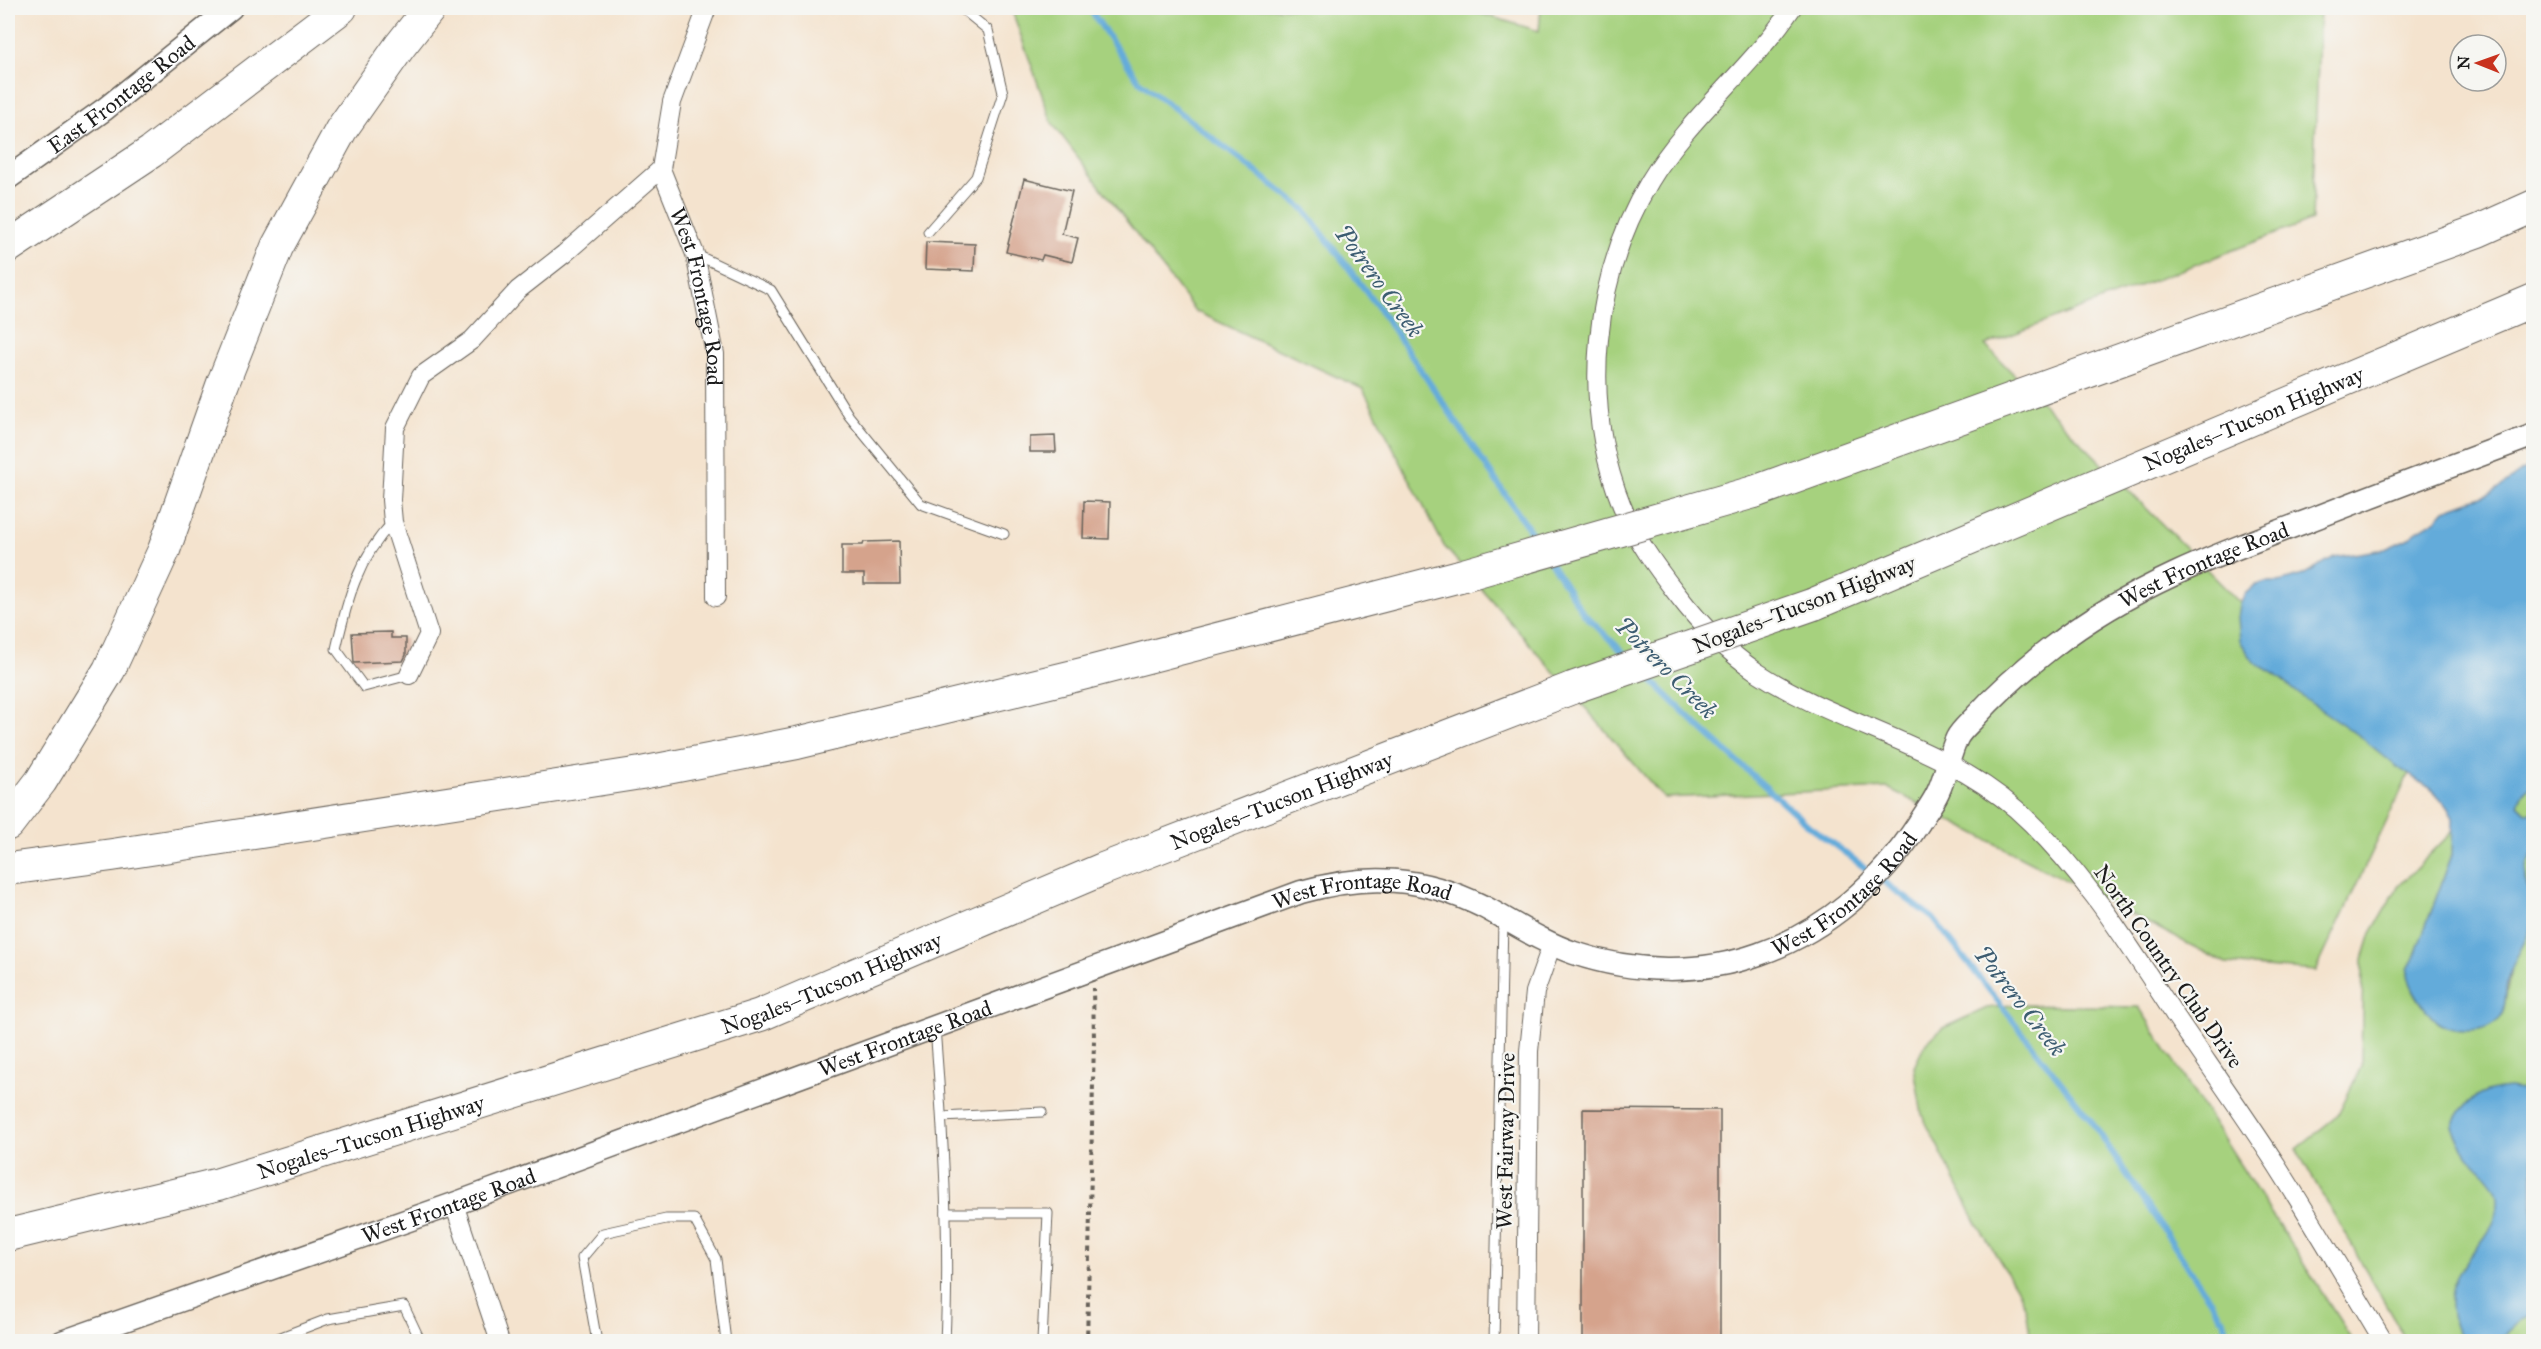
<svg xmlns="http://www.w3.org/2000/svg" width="2541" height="1349" font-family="'IM FELL Great Primer',serif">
	<rect width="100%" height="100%" fill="#f6f6f2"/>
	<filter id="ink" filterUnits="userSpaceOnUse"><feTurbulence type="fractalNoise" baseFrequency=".0167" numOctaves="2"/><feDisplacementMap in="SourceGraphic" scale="12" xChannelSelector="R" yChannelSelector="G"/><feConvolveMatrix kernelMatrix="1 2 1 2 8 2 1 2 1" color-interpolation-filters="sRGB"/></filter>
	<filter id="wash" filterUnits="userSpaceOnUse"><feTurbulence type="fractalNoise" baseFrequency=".008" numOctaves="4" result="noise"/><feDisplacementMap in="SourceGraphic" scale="24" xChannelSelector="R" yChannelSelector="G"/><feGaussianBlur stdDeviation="1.35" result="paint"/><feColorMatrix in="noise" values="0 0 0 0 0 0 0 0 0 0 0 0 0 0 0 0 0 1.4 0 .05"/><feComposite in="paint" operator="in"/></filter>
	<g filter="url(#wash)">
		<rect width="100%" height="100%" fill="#f4e3ce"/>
		<g fill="#a6d17e" stroke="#61764d" stroke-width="1.5">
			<polygon points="1011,8 1462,8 1539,31 1541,8 2320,8 2312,220 1985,345 2409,774 2316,971 2227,964 1888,788 1664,798 1444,546 1363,389 1195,311 1052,123"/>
			<polygon points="2533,782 2533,812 2527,813 2518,804 2523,793"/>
			<path d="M 2453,831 L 2452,855 L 2414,958 C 2401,982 2421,1005 2438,1023 L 2499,1020 L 2504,1009 L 2511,968 L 2533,921 L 2533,1341 L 2407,1341 L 2296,1149 L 2337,1116 L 2361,1067 L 2363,959 L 2371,933 L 2398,887 Z"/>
			<path d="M 2533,851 L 2533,907 C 2529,888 2519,869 2533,851 Z"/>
			<polygon points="2012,1005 2139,1007 2353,1341 2029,1341 2030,1334 2026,1309 2016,1287 1977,1224 1922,1115 1914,1067 1925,1044 1943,1028 1987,1008"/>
		</g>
		<g fill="#64abda" stroke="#40647b" stroke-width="1.5">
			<path d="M 2533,463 L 2534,782 L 2523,793 L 2518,804 L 2527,813 L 2533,812 C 2534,824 2536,838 2534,849 C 2531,860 2525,864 2526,879 C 2526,893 2536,905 2534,919 C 2531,934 2513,960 2508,978 C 2504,991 2508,1012 2497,1021 C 2484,1033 2455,1032 2440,1024 C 2429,1017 2406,984 2408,970 C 2409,966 2412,962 2414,958 L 2452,855 L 2453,818 L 2447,807 L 2430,788 L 2397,767 L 2357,734 L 2305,699 L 2276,675 L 2254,662 L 2240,641 L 2238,617 L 2240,605 L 2245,594 L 2254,586 L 2266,582 L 2279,582 L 2303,575 L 2334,557 L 2385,549 L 2407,539 L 2417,531 L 2437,519 L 2445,510 L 2492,493 Z"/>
			<path d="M 2509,1088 L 2533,1092 L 2533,1315 L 2521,1320 L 2498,1341 L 2465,1341 C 2456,1334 2454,1325 2452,1314 C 2442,1262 2500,1245 2498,1199 C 2498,1181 2480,1170 2470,1158 C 2462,1148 2457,1138 2453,1126 C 2462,1100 2482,1090 2509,1088 Z"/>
		</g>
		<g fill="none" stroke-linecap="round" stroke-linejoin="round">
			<g stroke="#64abda" stroke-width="6">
				<polyline points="1089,8 1139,81 1304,209 1378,307 1539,544"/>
				<polyline points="1549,560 1583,613 1630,659"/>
				<polyline points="1643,672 1698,726 1809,826 1872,873"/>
				<polyline points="1880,879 1933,918 2092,1122 2224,1321 2230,1342"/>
			</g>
		</g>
		<g id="blocks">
			<g fill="#d5a38c">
				<polygon points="1024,179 1072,191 1062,234 1078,238 1072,262 1043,255 1041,260 1006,252"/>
				<polygon points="926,242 975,244 974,271 925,269"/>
				<polygon points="1055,436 1056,452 1030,452 1030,437"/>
				<polygon points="1084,501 1110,502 1109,539 1083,538"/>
				<polygon points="899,541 900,584 864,584 864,574 842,574 842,545 863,545 864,542"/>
				<polygon points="391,632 391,638 406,638 406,655 403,661 354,663 352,633"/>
				<polygon points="1583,1109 1720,1110 1720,1341 1583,1341"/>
			</g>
		</g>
	</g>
	<g filter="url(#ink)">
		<use href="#blocks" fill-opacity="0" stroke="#68625a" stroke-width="1.5"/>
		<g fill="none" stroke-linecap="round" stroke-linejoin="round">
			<defs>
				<g id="service">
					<polyline points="928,232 976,177 1003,93 988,30 961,8"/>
					<polyline points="695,254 771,290 849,416 921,504 1004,534"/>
					<path d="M 393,522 C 357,559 347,601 336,649 L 364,687 L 409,675"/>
					<path d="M 935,1027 C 943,1132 950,1237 945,1342"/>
					<polyline points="942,1117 1042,1112"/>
					<polyline points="946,1213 1048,1213 1042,1342"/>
					<polyline points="268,1342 328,1319 404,1306 421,1342"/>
					<polyline points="597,1342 582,1258 603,1233 666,1219 694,1219 716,1259 726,1342"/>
					<polyline points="1494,1342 1503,920"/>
				</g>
				<g id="minor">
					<path id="s1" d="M 707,8 L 672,102 L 661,169 L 695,254 L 715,354 L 716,597"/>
					<path d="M 1792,8 C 1750,70 1688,118 1650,181 C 1593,277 1580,402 1622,506 C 1635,538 1656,567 1677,594 C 1700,624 1726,651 1757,672 C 1839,726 1940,743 2016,809 C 2080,866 2127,942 2174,1014 C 2208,1064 2243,1113 2276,1164 C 2313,1222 2348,1282 2384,1342"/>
					<polyline points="409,675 429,634 393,522 391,500 395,428 421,376 472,340 518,290 564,254 661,169"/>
					<polyline points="454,1204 500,1342"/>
					<polyline points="1526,1342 1529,1051 1535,992 1552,944"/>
				</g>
				<g id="tertiary">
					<path id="s2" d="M 8,178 L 105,109 L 231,8"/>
					<path id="s3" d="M 62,1342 L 454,1204 L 1301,892 C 1367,873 1422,876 1484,907 C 1514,923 1542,942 1574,953 C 1633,973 1700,975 1759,954 C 1826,931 1881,882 1919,823 C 1925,813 1933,803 1938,792 C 1946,775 1949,755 1957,738 C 1961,730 1970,723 1976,716 C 1999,691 2024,669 2051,648 C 2129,587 2218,554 2310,520 C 2384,491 2459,463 2534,435"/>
				</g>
				<g id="motorway">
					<polyline points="8,247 151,152 341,8"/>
					<polyline points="1754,492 2478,231 2534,206"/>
					<path id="s4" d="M 1814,604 L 2534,300"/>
					<polyline points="8,824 41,781 109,670 164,550 223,383 277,247 341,130 400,46 430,8"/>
					<polyline points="8,869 112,855 641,773 797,743 1082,674 1460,576"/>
					<path id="s5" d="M 8,1235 L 219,1184 L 760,1015 L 1103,869 L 1572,688"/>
				</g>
			</defs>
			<use href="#service" stroke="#68625a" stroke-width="11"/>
			<use href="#minor" stroke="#68625a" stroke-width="20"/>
			<use href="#tertiary" stroke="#68625a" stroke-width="25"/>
			<use href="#motorway" stroke="#68625a" stroke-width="34"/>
			<polyline stroke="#68625a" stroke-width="4" stroke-dasharray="4.5 4.5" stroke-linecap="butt" points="1087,1342 1094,1040 1093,988"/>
			<use href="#service" stroke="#fff" stroke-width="9"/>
			<use href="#minor" stroke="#fff" stroke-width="18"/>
			<use href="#tertiary" stroke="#fff" stroke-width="22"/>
			<use href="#motorway" stroke="#fff" stroke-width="32"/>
			<defs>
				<g id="motorway-bridge">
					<polyline points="1460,576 1754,492"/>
					<polyline points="1572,688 1814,604"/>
				</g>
			</defs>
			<use href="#motorway-bridge" stroke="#68625a" stroke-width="34" stroke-linecap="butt"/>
			<use href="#motorway-bridge" stroke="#fff" stroke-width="32"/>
		</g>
	</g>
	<g text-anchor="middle" stroke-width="4.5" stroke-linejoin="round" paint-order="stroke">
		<g font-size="22" fill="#1c1c1c" stroke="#f6f6f2">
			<text dy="8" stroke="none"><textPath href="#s2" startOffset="141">East Frontage Road</textPath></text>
			<text dy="8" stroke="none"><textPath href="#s1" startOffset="302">West Frontage Road</textPath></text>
			<text dy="8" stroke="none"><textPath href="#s4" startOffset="477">Nogales–Tucson Highway</textPath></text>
			<text dy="8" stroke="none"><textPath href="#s3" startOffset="2406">West Frontage Road</textPath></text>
			<text transform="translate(1804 604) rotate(-21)" y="8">Nogales–Tucson Highway</text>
			<text dy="8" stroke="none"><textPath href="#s5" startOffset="1348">Nogales–Tucson Highway</textPath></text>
			<text dy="8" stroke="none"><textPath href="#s3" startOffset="1902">West Frontage Road</textPath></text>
			<text dy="8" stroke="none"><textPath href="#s3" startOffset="1380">West Frontage Road</textPath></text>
			<text transform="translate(2169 966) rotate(55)" y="8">North Country Club Drive</text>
			<text dy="8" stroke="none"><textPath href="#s5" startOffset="862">Nogales–Tucson Highway</textPath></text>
			<text dy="8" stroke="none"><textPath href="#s3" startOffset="896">West Frontage Road</textPath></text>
			<text dy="8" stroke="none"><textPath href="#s5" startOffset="376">Nogales–Tucson Highway</textPath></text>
			<text transform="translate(1505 1141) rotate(-89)" y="8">West Fairway Drive</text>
			<text dy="8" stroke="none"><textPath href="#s3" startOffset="410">West Frontage Road</textPath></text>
		</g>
		<g font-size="24" font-style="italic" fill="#3c5c71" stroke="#f6f6f2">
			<text transform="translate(1379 281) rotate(54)" y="8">Potrero Creek</text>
			<text transform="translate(1666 668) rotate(45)" y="8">Potrero Creek</text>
			<text transform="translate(2020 1001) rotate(52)" y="8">Potrero Creek</text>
		</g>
	</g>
	<rect width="2541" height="1349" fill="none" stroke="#f6f6f2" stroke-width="30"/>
	<g transform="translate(2478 63) rotate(271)"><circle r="28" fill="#f6f6f2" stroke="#9f9f9c" stroke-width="1.5"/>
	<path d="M0-4.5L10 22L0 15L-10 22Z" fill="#c8321e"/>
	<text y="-9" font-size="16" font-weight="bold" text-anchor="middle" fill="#1c1c1c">N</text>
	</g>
</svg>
